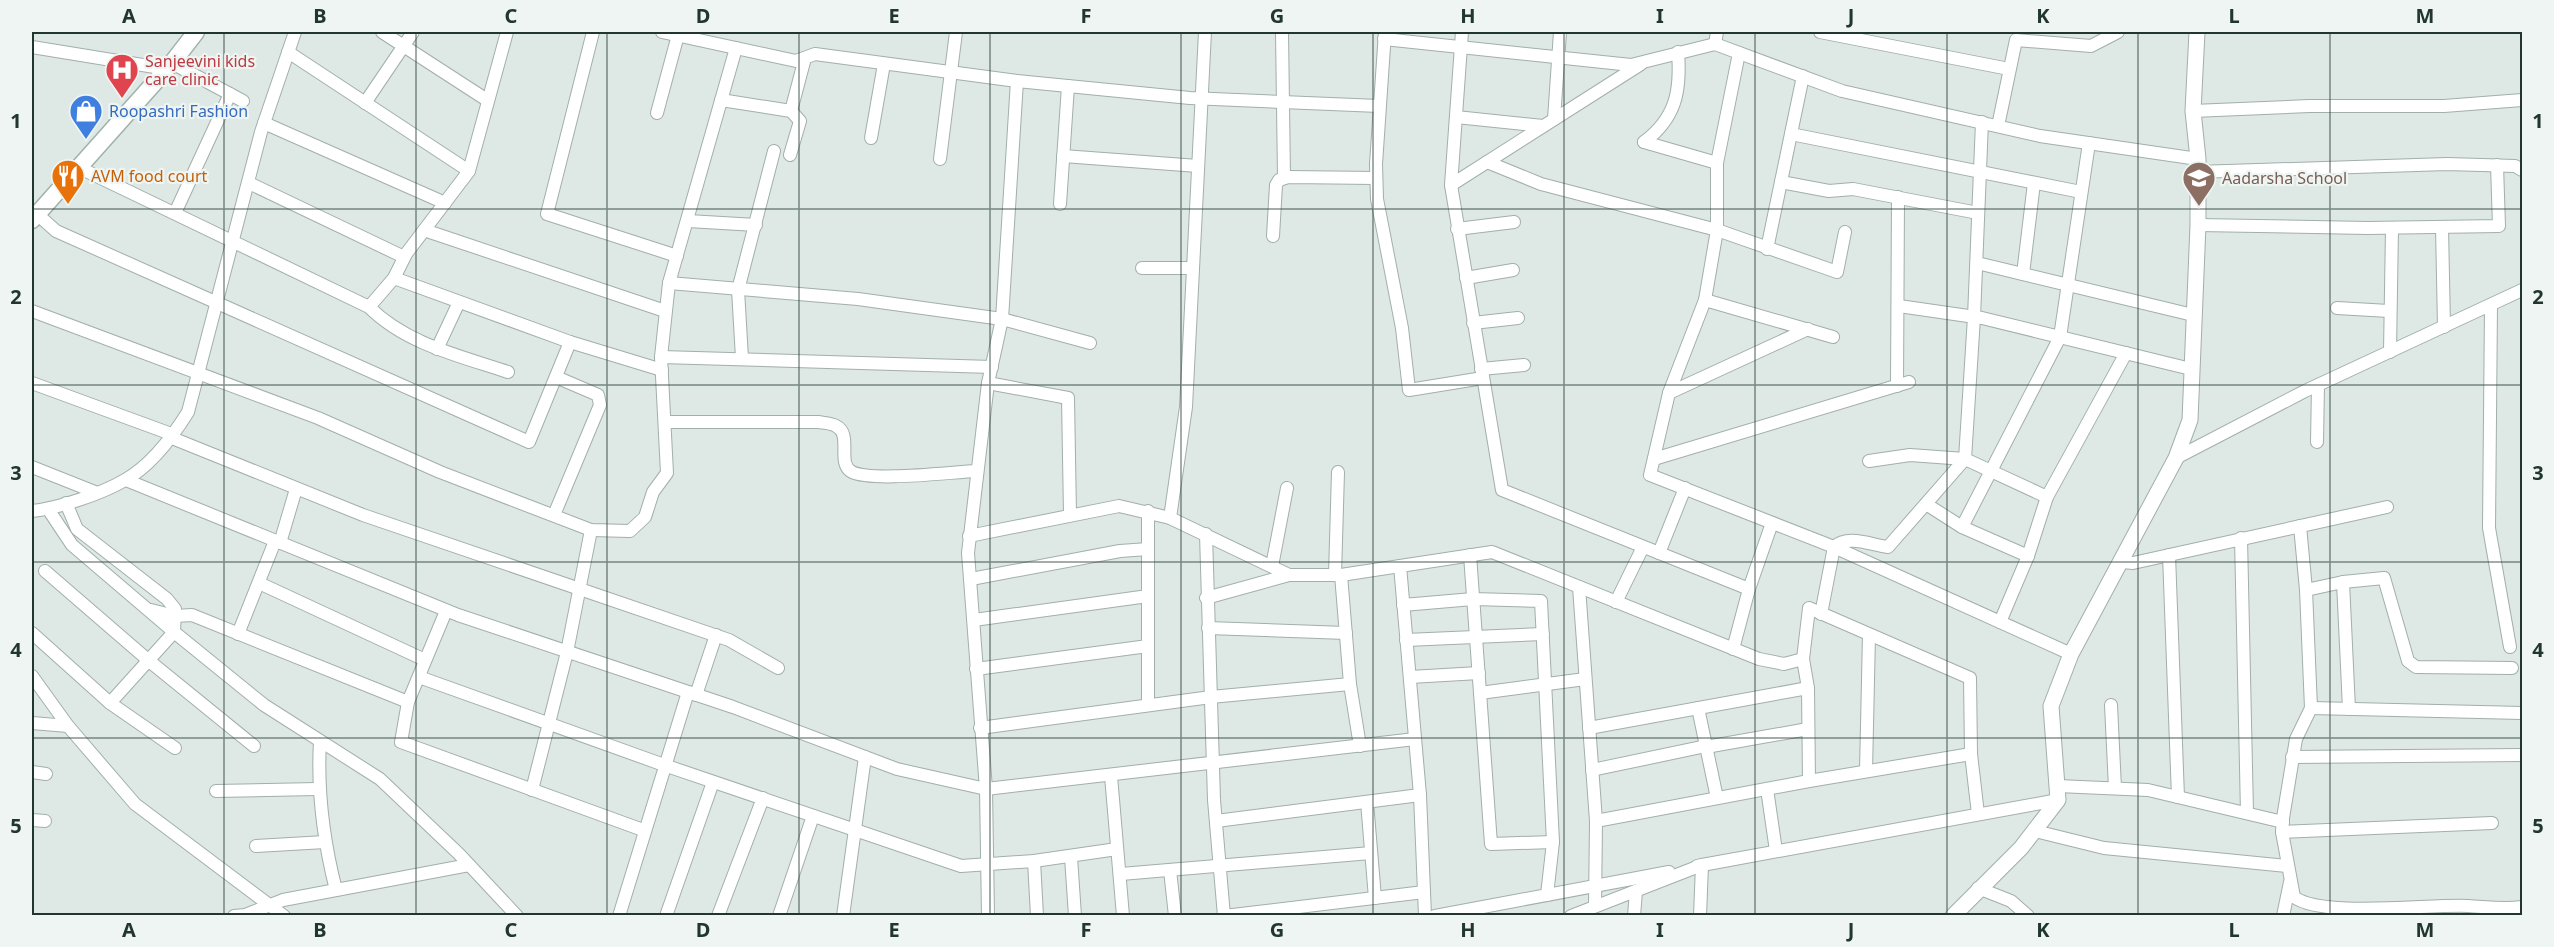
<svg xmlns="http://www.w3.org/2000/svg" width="2554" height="947" font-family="'Noto Sans',sans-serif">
	<rect width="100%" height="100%" fill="#dee8e4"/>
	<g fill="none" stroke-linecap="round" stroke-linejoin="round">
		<defs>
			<g id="minor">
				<polyline points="382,32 487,100"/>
				<polyline points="593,32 547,214 677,256"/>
				<polyline points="662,32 796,61 815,54 1017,81 1190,98 1379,106"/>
				<polyline points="1282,32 1284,178"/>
				<polyline points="1385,32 1376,164 1377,199 1402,328 1409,390 1483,378"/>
				<polyline points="1462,32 1451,185 1502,490 1749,589"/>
				<polyline points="1717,32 1715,44 1842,91 2040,136 2198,159"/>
				<polyline points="1820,32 2009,69"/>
				<polyline points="1384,39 1631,65 1715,44"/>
				<polyline points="32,47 167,69"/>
				<polyline points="288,52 469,171"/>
				<polyline points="1739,53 1717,163 1717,230 1705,300 1669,393 1650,475 1834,547 2071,654"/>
				<polyline points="172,63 243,101"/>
				<polyline points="721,100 791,111 800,121 790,155"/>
				<polyline points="365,103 413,32"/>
				<polyline points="791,111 805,58"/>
				<polyline points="2193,111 2309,106 2444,106 2522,100"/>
				<polyline points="657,113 678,35"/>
				<polyline points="1456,117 1543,126"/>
				<polyline points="1554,119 1560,32"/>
				<polyline points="264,123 445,203"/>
				<polyline points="1998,126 2016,40 2091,46 2118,32"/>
				<polyline points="1791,134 2081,192"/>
				<polyline points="871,138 884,64"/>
				<path d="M 1644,142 C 1676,118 1681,91 1678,52"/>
				<polyline points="1644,142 1717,163"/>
				<polyline points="1063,156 1198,166"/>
				<polyline points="940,159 956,32"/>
				<polyline points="1487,162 1541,184 1717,230 1837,272 1845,232"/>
				<path d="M 80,168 L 369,307 C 406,344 460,356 508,372"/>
				<polyline points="2196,172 2447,164 2515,166 2522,170"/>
				<polyline points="1781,182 1829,191 1853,189 1978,213"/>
				<polyline points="249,183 404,257"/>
				<polyline points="1451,185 1641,64"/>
				<polyline points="1060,204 1068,86"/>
				<polyline points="175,213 230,94"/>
				<polyline points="37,214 56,231 529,442 570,342"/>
				<polyline points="688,221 756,225"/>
				<polyline points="2198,225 2368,228 2499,226 2497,165"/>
				<polyline points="2442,227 2444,327"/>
				<polyline points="1457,229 1514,222"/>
				<polyline points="424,230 665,311"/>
				<polyline points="1273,236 1276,185 1279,180 1288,177 1376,178"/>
				<polyline points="1767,249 1803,76"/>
				<polyline points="1977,263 2193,315"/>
				<polyline points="1142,268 1193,268"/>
				<polyline points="2023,274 2034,183"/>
				<polyline points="394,278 570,342 662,370"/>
				<polyline points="1466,278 1513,270"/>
				<polyline points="669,283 858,299 1002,319 1090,343"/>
				<polyline points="1705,300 1833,337"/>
				<polyline points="2491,305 2489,528 2510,647"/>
				<polyline points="1899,306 1982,318 2191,369"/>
				<polyline points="369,307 394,278 406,254 469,171 507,32"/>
				<polyline points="2337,308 2389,311"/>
				<polyline points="32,311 318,418 440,472 591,530 630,531 645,517 653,492 667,473 661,357 669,283 736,48"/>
				<polyline points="1473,323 1518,318"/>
				<polyline points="437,349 459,302"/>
				<polyline points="2390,352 2392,228"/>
				<polyline points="661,357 992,367"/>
				<polyline points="742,358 738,290 774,151"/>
				<polyline points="1481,369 1524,365"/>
				<polyline points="32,383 174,435"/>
				<polyline points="988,383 1068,398 1070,514"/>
				<polyline points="1897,386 1898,197"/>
				<polyline points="1669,393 1808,329"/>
				<path d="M 665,422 L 818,422 C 824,423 831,423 836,426 C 853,434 836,464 852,472 C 873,482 950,472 977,471"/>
				<polyline points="172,438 363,515 729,640 778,668"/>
				<polyline points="2317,442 2318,385"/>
				<polyline points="2176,458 2305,391 2522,290"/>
				<polyline points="1654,459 1909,382"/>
				<polyline points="1869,461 1910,455 1965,459 2047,497"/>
				<polyline points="32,467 95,492"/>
				<polyline points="126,480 458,615 733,707 897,769 986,789 1415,739"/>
				<polyline points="66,503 77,529 167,599 175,609 174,632 110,703"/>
				<polyline points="1926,504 1962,527 2028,556"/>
				<polyline points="48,509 72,545 174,632 264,705 380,779 459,854 517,916"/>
				<path d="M 32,511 C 59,508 101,494 125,480 C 150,466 173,436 188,412 L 261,132 L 295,32"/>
				<polyline points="554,515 600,405 598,395 556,377"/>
				<polyline points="1170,518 1186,407 1205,32"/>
				<path d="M 2300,526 L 2306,590 L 2311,708 L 2296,739 L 2283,818 L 2282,832 L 2294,897 C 2322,918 2429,904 2468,906 C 2487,907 2503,910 2522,907"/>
				<polyline points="1962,527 2060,337 2089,143"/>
				<polyline points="1206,534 1214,800 1224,916 1424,892"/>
				<polyline points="969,536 1119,506 1170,518 1289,575"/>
				<polyline points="2241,538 2247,813"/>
				<polyline points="280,543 296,489"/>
				<polyline points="1659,553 1685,488"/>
				<polyline points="1470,555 1491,844 1553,842"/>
				<polyline points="2169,555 2178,797"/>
				<polyline points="2123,562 2133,563 2387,507"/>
				<polyline points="1272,566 1287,488"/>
				<polyline points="1400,566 1420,795 1425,916"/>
				<polyline points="45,571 148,660 254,746"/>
				<polyline points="1335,575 1338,472"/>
				<polyline points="1341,575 1350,684 1360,746"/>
				<polyline points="971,579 1120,551 1148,549"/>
				<polyline points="2343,582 2349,709"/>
				<polyline points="259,583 425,660"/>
				<polyline points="1579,587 1596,821 1595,906"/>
				<polyline points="2306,590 2343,582 2384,578 2408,661 2416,667 2512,668"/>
				<polyline points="1206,598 1289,575 1341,575 1492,552 1759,659 1784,664 1803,659"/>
				<polyline points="1616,602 1643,547"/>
				<polyline points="1403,605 1473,599 1541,601 1553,842 1547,895"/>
				<polyline points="151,610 175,616 192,615 408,702"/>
				<polyline points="446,611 408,702 401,742 643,830"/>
				<path d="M 1821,614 L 1834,547 C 1848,534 1871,545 1888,547 L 1965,459 L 1974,317 L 1982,122"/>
				<polyline points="974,620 1148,596"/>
				<polyline points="2000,622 2028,556 2047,497 2126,353"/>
				<polyline points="1208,628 1346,633"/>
				<polyline points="32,633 110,703 175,748"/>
				<polyline points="238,634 275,541"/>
				<polyline points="1406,640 1543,634"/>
				<polyline points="1733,649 1749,589 1772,523"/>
				<polyline points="976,669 1148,646"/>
				<polyline points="32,676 68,726 135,804 284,916"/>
				<polyline points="419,677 664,765 961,866 1034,861 1117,849"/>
				<polyline points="1410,677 1479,673"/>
				<polyline points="1480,693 1585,679"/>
				<polyline points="696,695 716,635"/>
				<polyline points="1148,705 1148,511"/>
				<polyline points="2111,705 2115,788"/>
				<polyline points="1698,708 1717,798"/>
				<polyline points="2311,708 2522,713"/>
				<polyline points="32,723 68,726"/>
				<polyline points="980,728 1211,697 1350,684"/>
				<polyline points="1589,728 1808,688"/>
				<path d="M 320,741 C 317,793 323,839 336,890"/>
				<polyline points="1706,747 1808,729"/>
				<polyline points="2292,757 2522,755"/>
				<polyline points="1592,770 1706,746"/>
				<polyline points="1866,771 1869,635"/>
				<polyline points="32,772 46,774"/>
				<polyline points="1111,776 1123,916"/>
				<polyline points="1809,781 1808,688 1803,659 1809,608 1970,678 1971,754 1978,814"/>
				<polyline points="2058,786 2148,790 2283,822"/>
				<polyline points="1767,789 1776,851"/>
				<polyline points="532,790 567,652 591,530"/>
				<polyline points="216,791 318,789"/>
				<polyline points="1367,802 1375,898"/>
				<polyline points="32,820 45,821"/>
				<polyline points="1216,821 1420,795"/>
				<polyline points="1596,821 1809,781 1971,754"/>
				<polyline points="2035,831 2104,848 2287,866"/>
				<polyline points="2282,832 2492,823"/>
				<polyline points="256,846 325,842"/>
				<polyline points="1071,857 1075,916"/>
				<polyline points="1034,861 1037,916"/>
				<polyline points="1697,866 1702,865 1700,916"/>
				<polyline points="1170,870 1175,916"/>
				<polyline points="1121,874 1371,853"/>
				<polyline points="1978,888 2011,901 2028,916"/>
				<polyline points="234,916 245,915 283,900 469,865"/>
				<polyline points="619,916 688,692"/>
				<polyline points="666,916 713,782"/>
				<polyline points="718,916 763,798"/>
				<polyline points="779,916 813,816"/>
				<polyline points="843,916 865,757"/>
				<polyline points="988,916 986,789 968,553 988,383 1002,319 1017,81"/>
				<polyline points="1435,916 1669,872"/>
				<polyline points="1571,916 1702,865 2058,800"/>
				<polyline points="1634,916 1636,891"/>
				<polyline points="2283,916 2290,882"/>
			</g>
			<polyline id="tertiary" points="1953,916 2021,848 2058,800 2051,706 2071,654 2176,458 2190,420 2198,225 2198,159 2193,111 2197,32"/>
			<polyline id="secondary" points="32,220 172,63 196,32"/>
		</defs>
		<use href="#minor" stroke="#a2afab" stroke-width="14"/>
		<use href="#tertiary" stroke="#a2afab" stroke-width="17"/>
		<use href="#secondary" stroke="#9fb2ac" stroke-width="19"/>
		<use href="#minor" stroke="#fff" stroke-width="12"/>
		<use href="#tertiary" stroke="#fff" stroke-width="15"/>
		<use href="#secondary" stroke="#fff" stroke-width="16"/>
	</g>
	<path fill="none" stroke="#223631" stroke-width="1.5" stroke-opacity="0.55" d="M 224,32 L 224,916M 416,32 L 416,916M 607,32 L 607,916M 799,32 L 799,916M 990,32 L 990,916M 1181,32 L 1181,916M 1373,32 L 1373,916M 1564,32 L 1564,916M 1755,32 L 1755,916M 1947,32 L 1947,916M 2138,32 L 2138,916M 2330,32 L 2330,916M 32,209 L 2522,209M 32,385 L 2522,385M 32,562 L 2522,562M 32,738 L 2522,738"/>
	<defs>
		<symbol id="hospital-pin" viewBox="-11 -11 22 30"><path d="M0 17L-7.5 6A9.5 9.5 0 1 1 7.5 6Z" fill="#e0444e" stroke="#eef5f2"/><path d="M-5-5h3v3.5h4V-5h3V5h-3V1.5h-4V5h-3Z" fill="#fff"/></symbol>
		<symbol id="shop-pin" viewBox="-11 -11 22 30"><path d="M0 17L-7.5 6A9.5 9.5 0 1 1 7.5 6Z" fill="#3f7fe0" stroke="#eef5f2"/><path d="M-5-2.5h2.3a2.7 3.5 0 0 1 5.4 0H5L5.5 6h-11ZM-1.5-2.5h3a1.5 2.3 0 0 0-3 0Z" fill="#fff"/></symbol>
		<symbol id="restaurant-pin" viewBox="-11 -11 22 30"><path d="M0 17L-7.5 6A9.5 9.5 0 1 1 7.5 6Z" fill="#e8710a" stroke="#eef5f2"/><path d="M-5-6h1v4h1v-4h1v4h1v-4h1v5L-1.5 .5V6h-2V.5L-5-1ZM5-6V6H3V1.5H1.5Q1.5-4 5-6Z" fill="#fff"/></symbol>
		<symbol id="school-pin" viewBox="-11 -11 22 30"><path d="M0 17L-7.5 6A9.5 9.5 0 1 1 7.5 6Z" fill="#8d6e63" stroke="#eef5f2"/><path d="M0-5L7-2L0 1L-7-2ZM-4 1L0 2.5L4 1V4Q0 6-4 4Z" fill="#fff"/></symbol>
	</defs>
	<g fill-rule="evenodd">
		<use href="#hospital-pin" x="103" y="51" width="38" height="52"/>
		<use href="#shop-pin" x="67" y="92" width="38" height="52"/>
		<use href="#restaurant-pin" x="49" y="157" width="38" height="52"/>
		<use href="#school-pin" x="2180" y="159" width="38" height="52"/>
	</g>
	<g text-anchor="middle" stroke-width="4.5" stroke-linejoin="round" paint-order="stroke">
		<g font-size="16" fill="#be3a42" stroke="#eef5f2" text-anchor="start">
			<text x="145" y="67">Sanjeevini kids<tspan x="145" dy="18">care clinic</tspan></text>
		</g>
		<g font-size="16" fill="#366cbe" stroke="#eef5f2" text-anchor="start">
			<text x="109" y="117">Roopashri Fashion</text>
		</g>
		<g font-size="16" fill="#c56008" stroke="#eef5f2" text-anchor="start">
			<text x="91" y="182">AVM food court</text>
		</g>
		<g font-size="16" fill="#785e54" stroke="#eef5f2" text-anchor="start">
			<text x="2222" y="184">Aadarsha School</text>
		</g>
	</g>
	<rect width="2554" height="947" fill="none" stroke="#eef5f2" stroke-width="66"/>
	<rect x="33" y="33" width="2488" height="881" fill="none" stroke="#223631" stroke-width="2"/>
	<g font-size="20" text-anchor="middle" font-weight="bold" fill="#223631">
		<text x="129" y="23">A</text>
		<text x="320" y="23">B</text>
		<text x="511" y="23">C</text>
		<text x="703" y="23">D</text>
		<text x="894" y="23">E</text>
		<text x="1086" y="23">F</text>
		<text x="1277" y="23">G</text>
		<text x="1468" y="23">H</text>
		<text x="1660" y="23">I</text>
		<text x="1851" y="23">J</text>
		<text x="2043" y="23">K</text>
		<text x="2234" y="23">L</text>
		<text x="2425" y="23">M</text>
		<text x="16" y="128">1</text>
		<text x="2538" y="128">1</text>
		<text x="16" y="304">2</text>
		<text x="2538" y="304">2</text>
		<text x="16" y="480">3</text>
		<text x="2538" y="480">3</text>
		<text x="16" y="657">4</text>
		<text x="2538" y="657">4</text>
		<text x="16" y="833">5</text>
		<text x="2538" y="833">5</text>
		<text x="129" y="937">A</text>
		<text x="320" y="937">B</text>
		<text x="511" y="937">C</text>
		<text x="703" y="937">D</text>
		<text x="894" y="937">E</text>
		<text x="1086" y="937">F</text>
		<text x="1277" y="937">G</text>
		<text x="1468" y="937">H</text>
		<text x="1660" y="937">I</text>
		<text x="1851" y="937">J</text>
		<text x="2043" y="937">K</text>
		<text x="2234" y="937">L</text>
		<text x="2425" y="937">M</text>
	</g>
</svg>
